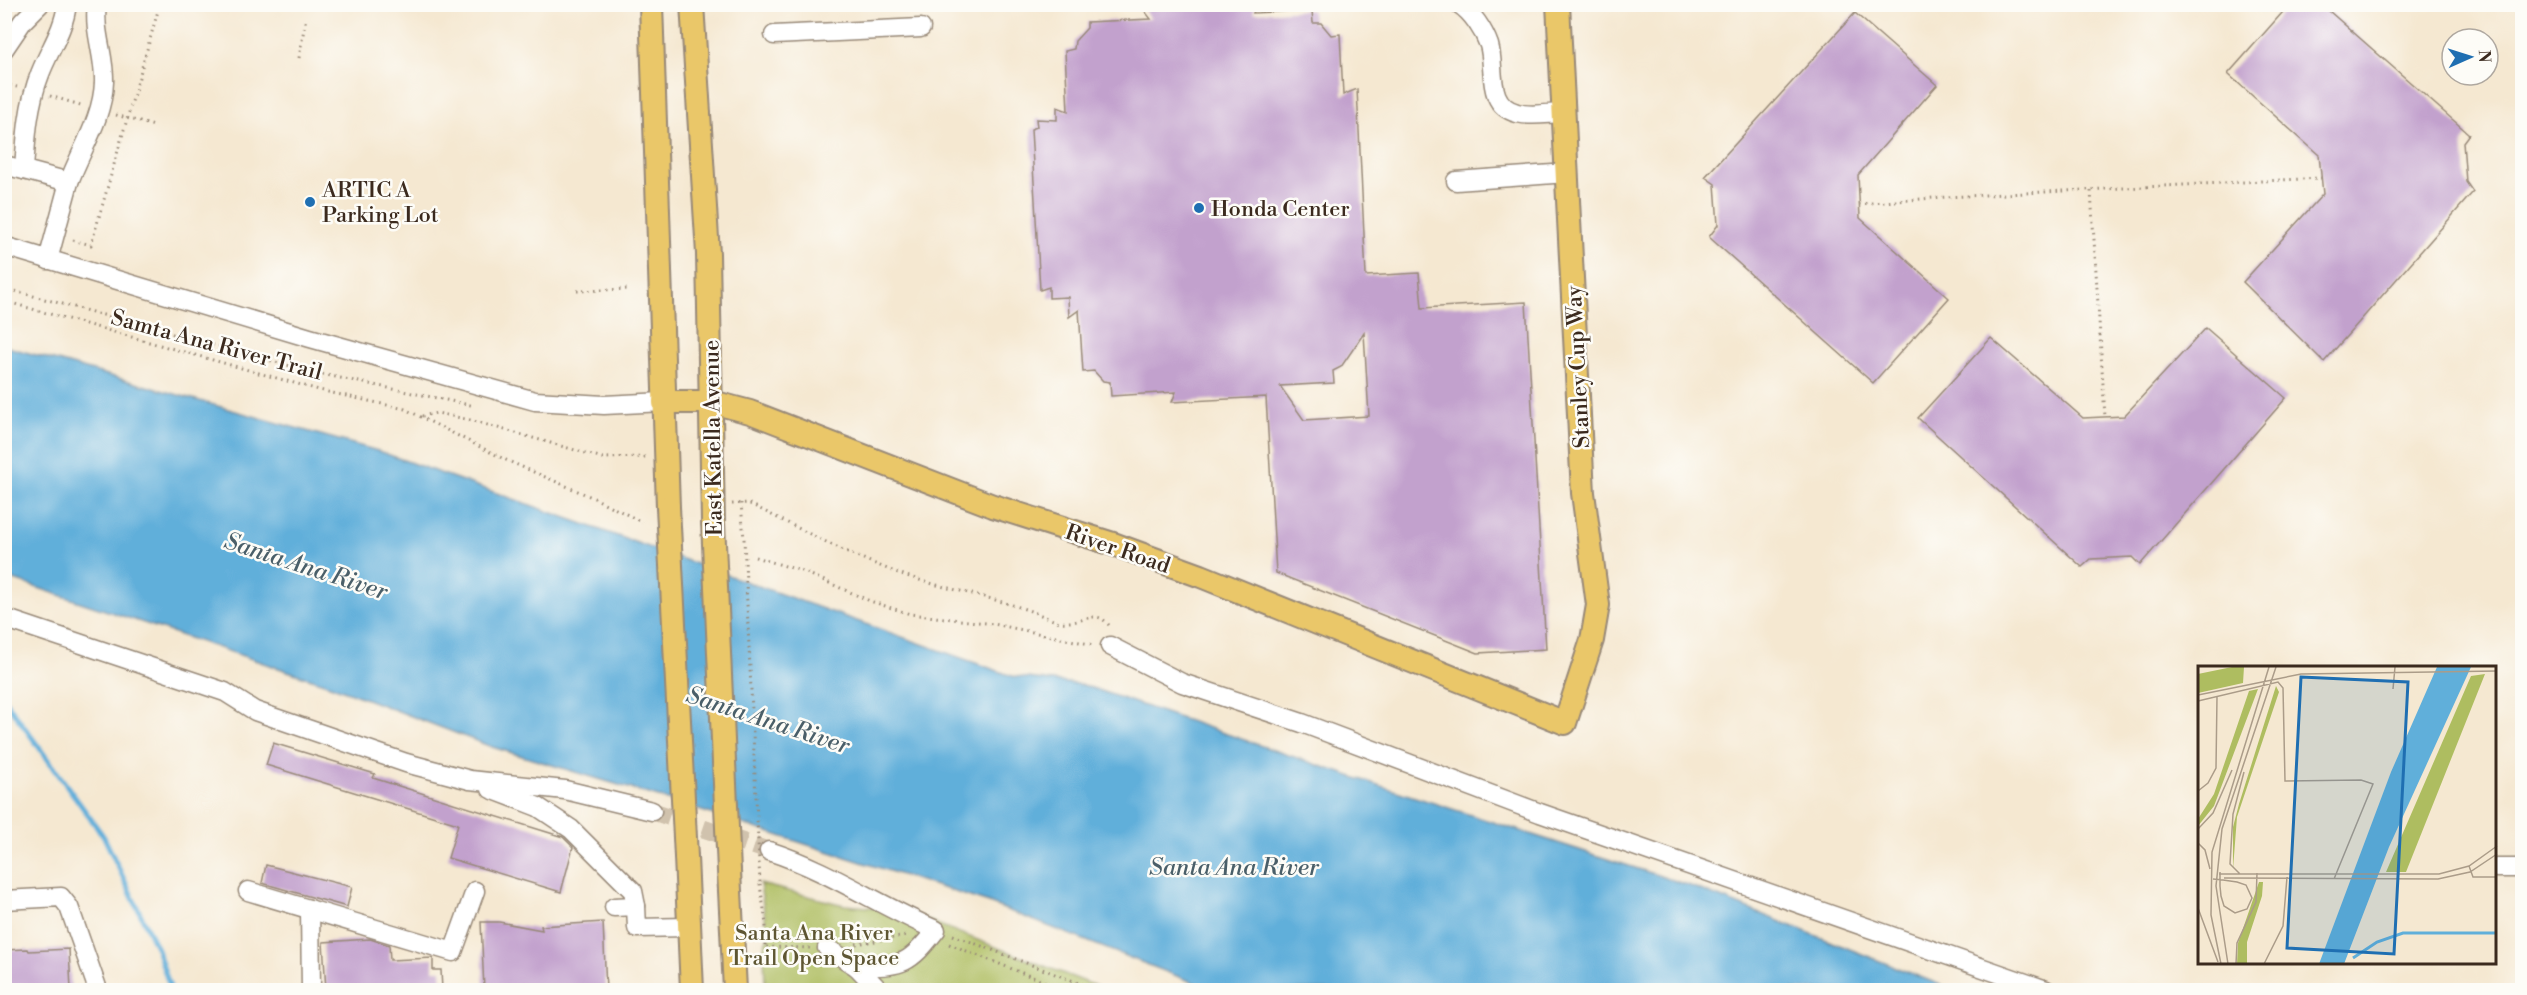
<svg xmlns="http://www.w3.org/2000/svg" width="2527" height="995" font-family="'Libre Bodoni',serif">
	<rect width="100%" height="100%" fill="#fdfcf7"/>
	<filter id="ink" filterUnits="userSpaceOnUse"><feTurbulence type="fractalNoise" baseFrequency=".0167" numOctaves="2"/><feDisplacementMap in="SourceGraphic" scale="12" xChannelSelector="R" yChannelSelector="G"/><feConvolveMatrix kernelMatrix="1 2 1 2 8 2 1 2 1" color-interpolation-filters="sRGB"/></filter>
	<filter id="wash" filterUnits="userSpaceOnUse"><feTurbulence type="fractalNoise" baseFrequency=".008" numOctaves="4" result="noise"/><feDisplacementMap in="SourceGraphic" scale="24" xChannelSelector="R" yChannelSelector="G"/><feGaussianBlur stdDeviation="1.35" result="paint"/><feColorMatrix in="noise" values="0 0 0 0 0 0 0 0 0 0 0 0 0 0 0 0 0 1.4 0 .05"/><feComposite in="paint" operator="in"/></filter>
	<g filter="url(#wash)">
		<rect width="100%" height="100%" fill="#f5e8d1"/>
		<polygon fill="#aebd60" stroke="#74743f" stroke-width="1.5" points="760,884 844,905 905,910 939,925 1106,990 765,990 764,947 768,937"/>
		<polygon fill="#60afda" stroke="#4e6c7c" stroke-width="1.5" points="4,346 378,451 1012,676 1083,685 1350,776 1688,885 1953,990 1213,990 986,902 652,795 492,747 330,685 5,577"/>
		<g fill="none" stroke-linecap="round" stroke-linejoin="round">
			<polyline stroke="#60afda" stroke-width="5" points="4,699 104,837 157,949 171,990"/>
		</g>
		<g id="blocks">
			<g fill="#c2a1cd" fill-rule="evenodd">
				<path d="M 1226,4 L 1256,4 L 1253,13 L 1312,10 L 1313,23 L 1321,23 L 1331,35 L 1340,34 L 1343,95 L 1357,89 L 1366,276 L 1419,273 L 1422,308 L 1526,302 L 1546,649 L 1478,653 L 1276,573 L 1266,397 L 1172,402 L 1176,392 L 1111,396 L 1110,382 L 1103,381 L 1094,371 L 1083,372 L 1079,310 L 1069,317 L 1068,297 L 1049,298 L 1049,287 L 1040,290 L 1031,129 L 1037,127 L 1036,119 L 1057,120 L 1057,107 L 1068,111 L 1065,51 L 1074,49 L 1075,41 L 1087,28 L 1087,22 L 1151,19 L 1144,10 ZM 1364,333 L 1369,416 L 1304,420 L 1280,386 L 1334,383 L 1333,371 L 1341,367 Z"/>
				<polygon points="2290,4 2321,4 2469,134 2463,142 2466,182 2473,192 2324,362 2243,282 2323,194 2319,155 2228,74"/>
				<polygon points="1855,13 1937,85 1858,175 1860,218 1949,298 1873,383 1709,237 1718,225 1715,184 1705,177"/>
				<polygon points="2206,328 2286,398 2140,565 2132,557 2091,559 2082,567 1918,418 1991,338 2083,418 2124,416"/>
				<polygon points="273,743 375,774 373,778 563,837 573,847 561,892 448,858 458,824 266,765"/>
				<polygon points="266,865 352,887 347,907 262,883"/>
				<polygon points="481,922 499,922 542,930 541,926 603,922 606,990 484,990"/>
				<polygon points="370,939 389,945 390,960 433,958 433,970 441,970 442,990 326,990 323,942"/>
				<polygon points="28,949 29,951 69,949 71,990 4,990 4,950"/>
			</g>
		</g>
	</g>
	<g filter="url(#ink)">
		<use href="#blocks" fill-opacity="0" stroke="#988978" stroke-width="1.5"/>
		<g fill="none" stroke-linecap="round" stroke-linejoin="round">
			<polyline stroke="#d0c2ad" stroke-width="18" stroke-dasharray="18 9" stroke-linecap="butt" points="652,811 769,851"/>
			<defs>
				<g id="minor">
					<path d="M 67,4 C 64,30 49,50 40,74 C 28,104 26,138 24,170 L 69,182 C 81,150 103,117 104,82 C 105,56 93,31 97,4"/>
					<path d="M 1459,4 C 1472,12 1484,31 1489,45 C 1496,68 1485,105 1517,113 C 1531,117 1550,113 1564,113"/>
					<polyline points="774,35 921,28"/>
					<polyline points="4,49 23,21 40,4"/>
					<polyline points="4,165 24,170"/>
					<polyline points="1456,181 1567,173"/>
					<polyline points="4,246 310,338 535,401 604,405 664,402"/>
					<polyline points="48,260 69,182"/>
					<polyline points="4,618 225,692 255,711 406,763 470,780 565,790 652,811"/>
					<polyline points="1110,646 1182,683 1302,723 1540,813 2046,990"/>
					<polyline points="491,789 538,807 571,829 633,891 636,906"/>
					<path d="M 769,851 C 828,870 880,906 936,930 C 907,967 903,965 857,967"/>
					<polyline points="2496,868 2522,868"/>
					<polyline points="248,891 453,952 475,891"/>
					<polyline points="4,900 61,897 69,907 98,990"/>
					<polyline points="614,907 636,906 637,928 688,927"/>
					<polyline points="310,909 311,990"/>
					<polyline points="827,948 857,967 879,990"/>
				</g>
				<g id="major">
					<polyline points="651,4 668,507"/>
					<polyline points="692,4 708,254 713,522"/>
					<polyline points="664,402 712,402 750,412 993,506 1116,545 1201,576 1565,723 1592,640 1598,605 1583,493 1558,4"/>
					<polyline points="686,857 692,990"/>
					<polyline points="729,871 735,990"/>
				</g>
			</defs>
			<use href="#minor" stroke="#988978" stroke-width="21"/>
			<use href="#major" stroke="#988978" stroke-width="26"/>
			<g stroke="#988978" stroke-width="3" stroke-dasharray="1.5 4.5" stroke-linecap="butt">
				<polyline points="299,58 306,17"/>
				<polyline points="4,84 17,87"/>
				<polyline points="50,96 84,106"/>
				<polyline points="116,115 154,126"/>
				<polyline points="2091,191 2105,417"/>
				<polyline points="1859,204 1946,197 2321,178"/>
				<polyline points="73,240 91,245 160,4"/>
				<polyline points="4,288 316,373 475,406"/>
				<polyline points="577,291 629,289"/>
				<polyline points="4,301 319,390 405,409 506,460 594,498 642,522"/>
				<polyline points="422,416 437,413 470,420 603,458 647,457"/>
				<polyline points="741,503 744,539"/>
				<path d="M 732,504 L 748,503 C 798,528 847,554 898,573 C 948,591 1000,597 1048,618 C 1055,621 1062,623 1070,622 C 1088,621 1097,608 1111,628"/>
				<polyline points="755,557 802,571 870,601 910,614 994,624 1094,645"/>
				<path d="M 760,884 C 762,902 770,932 764,947 L 811,948"/>
				<polyline points="953,935 1097,990"/>
				<polyline points="856,944 906,936"/>
				<polyline points="949,944 1065,990"/>
			</g>
			<use href="#minor" stroke="#fff" stroke-width="18"/>
			<use href="#major" stroke="#eac769" stroke-width="22"/>
			<defs>
				<g id="major-bridge">
					<polyline points="668,507 686,857"/>
					<polyline points="713,522 729,871"/>
				</g>
			</defs>
			<use href="#major-bridge" stroke="#988978" stroke-width="26" stroke-linecap="butt"/>
			<polyline stroke="#988978" stroke-width="3" stroke-dasharray="1.5 4.5" stroke-linecap="butt" points="744,539 760,884"/>
			<use href="#major-bridge" stroke="#eac769" stroke-width="22"/>
		</g>
	</g>
	<g fill="#1f6fb2" stroke="#fdfcf7" stroke-width="2">
		<circle cx="310" cy="202" r="6"/>
		<circle cx="1199" cy="208" r="6"/>
	</g>
	<g text-anchor="middle" stroke-width="5" stroke-linejoin="round" paint-order="stroke">
		<g font-size="22" fill="#3b2a1e" stroke="#fdfcf7" text-anchor="start">
			<text x="322" y="197">ARTIC A<tspan x="322" dy="25">Parking Lot</tspan></text>
			<text x="1211" y="216">Honda Center</text>
		</g>
		<g font-size="22" fill="#3b2a1e" stroke="#fdfcf7">
			<text transform="translate(217 344) rotate(15)" y="8">Samta Ana River Trail</text>
			<text transform="translate(1577 367) rotate(-93)" y="8">Stanley Cup Way</text>
			<text transform="translate(712 438) rotate(-91)" y="8">East Katella Avenue</text>
			<text transform="translate(1118 548) rotate(19)" y="8">River Road</text>
		</g>
		<g font-size="22" fill="#5e5632" stroke="#fdfcf7">
			<text x="814" y="940">Santa Ana River<tspan x="814" dy="25">Trail Open Space</tspan></text>
		</g>
		<g font-size="24" font-style="italic" fill="#4a5f69" stroke="#fdfcf7">
			<text transform="translate(306 566) rotate(18)" y="8">Santa Ana River</text>
			<text transform="translate(768 720) rotate(18)" y="8">Santa Ana River</text>
			<text x="1234" y="875">Santa Ana River</text>
		</g>
	</g>
	<g transform="translate(2198 666)">
		<rect width="298" height="298" fill="#f5e8d1"/>
		<path d="M 34,1 L 46,1 L 45,17 L 0,27 L 0,8 ZM 287,8 L 208,206 L 188,206 L 273,10 ZM 78,20 L 81,26 L 39,151 L 35,203 L 35,161 L 41,138 ZM 60,23 L 16,140 L 0,160 L 0,153 L 16,128 L 51,25 ZM 61,216 L 65,216 L 64,230 L 49,276 L 49,298 L 39,298 L 40,277 Z" fill="#aebd60"/>
		<path d="M 239,1 L 273,1 L 191,181 L 146,298 L 121,298 L 193,106 Z" fill="#60afda"/>
		<path fill="none" stroke="#60afda" stroke-width="3" d="M 155,292 L 179,276 L 205,267 L 299,267"/>
		<path fill="none" stroke="#ab9c89" stroke-width="1.5" d="M 195,23 L 197,1M 0,29 L 103,8 L 299,5M 0,35 L 80,16 L 85,22 L 87,115 L 163,114 L 175,118 L 136,213M 0,125 L 10,117 L 18,102 L 19,31M 0,163 L 15,147 L 34,104M 0,177 L 7,184 L 12,203M 271,200 L 275,211 L 299,211M 21,208 L 241,208 L 271,200 L 299,180M 42,208 L 32,198 L 35,148 L 46,106M 26,212 L 240,213 L 272,206 L 299,188M 15,213 L 25,214 L 39,216 L 48,219 L 54,232 L 49,243 L 37,247 L 26,240 L 23,230 L 22,220 L 22,206M 0,242 L 20,296M 23,298 L 13,249 L 14,186 L 71,1M 30,298 L 18,220 L 24,163 L 78,1M 38,298 L 39,277 L 58,236 L 59,207M 66,298 L 85,260 L 89,211"/>
		<path fill="#1f6fb2" fill-opacity="0.15" stroke="#1f6fb2" stroke-width="3" d="M 103,11 L 210,16 L 196,288 L 89,282 Z"/>
		<rect width="298" height="298" fill="none" stroke="#3b2a1e" stroke-width="3"/>
	</g>
	<rect width="2527" height="995" fill="none" stroke="#fdfcf7" stroke-width="24"/>
	<g transform="translate(2470 57) rotate(87)"><circle r="28" fill="#fdfcf7" stroke="#afa8a0" stroke-width="1.5"/>
	<path d="M0-4.5L10 22L0 15L-10 22Z" fill="#1f6fb2"/>
	<text y="-9" font-size="16" font-weight="bold" text-anchor="middle" fill="#3b2a1e">N</text>
	</g>
</svg>
